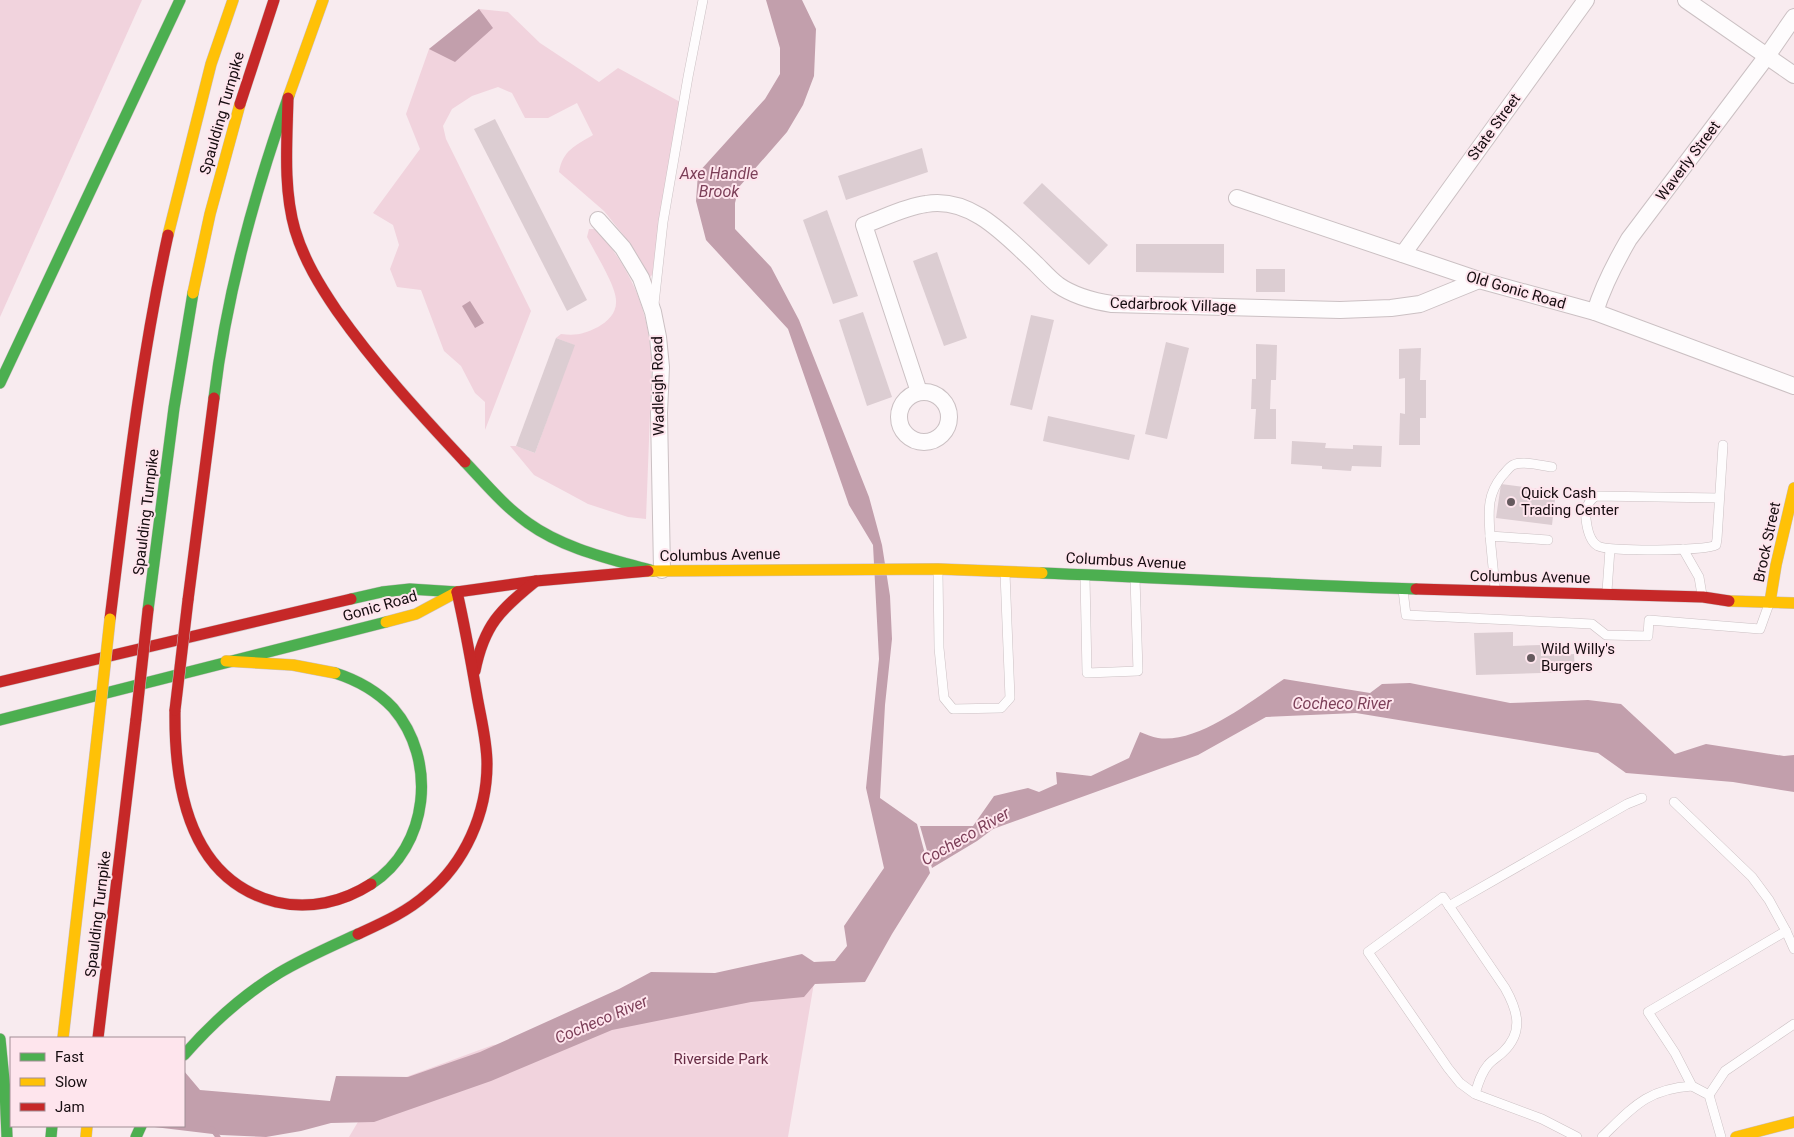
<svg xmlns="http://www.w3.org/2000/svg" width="1794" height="1137" font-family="Roboto,sans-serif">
	<rect width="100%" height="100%" fill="#f8ebef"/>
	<g fill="#f1d3dd">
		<polygon points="0,0 142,0 0,317"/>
		<path d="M 479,9 L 508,12 L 540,43 L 599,82 L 618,68 L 682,103 L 655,272 L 649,278 L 625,237 L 604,211 L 559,172 C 563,150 575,146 593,135 L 577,103 L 548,118 L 525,118 L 512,93 L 498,87 L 472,96 L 452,109 L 443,126 L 446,139 L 531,311 L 485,430 L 485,402 L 475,393 L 461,366 L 444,351 L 421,290 L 397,287 L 390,269 L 399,245 L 393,225 L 373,213 L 420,149 L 406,114 L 429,49 Z"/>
		<path d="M 589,229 L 597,229 C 632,273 647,305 652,361 L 646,519 L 628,517 L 588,504 L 564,491 L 534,475 L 510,446 L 516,446 L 535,453 L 574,345 L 556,338 L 561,334 C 576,336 584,334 598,327 C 608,321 617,313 616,300 C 616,286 594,251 587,237 Z"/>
		<polygon points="817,965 788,1137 349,1137 384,1078 406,1077 493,1045 506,1044"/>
	</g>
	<g fill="#c29fac">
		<polygon points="766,0 802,0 816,29 814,76 803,105 787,132 739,187 735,203 735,229 771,267 799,320 869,497 882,545 890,596 892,639 885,705 880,798 917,824 930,873 892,934 865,982 815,984 804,997 751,1002 612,1030 491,1081 374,1122 331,1123 301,1131 266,1137 221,1135 146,1126 184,1126 184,1071 200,1090 330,1101 336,1076 408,1077 480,1052 619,989 651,972 715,973 802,954 814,962 835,961 847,946 844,926 884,868 866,788 879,659 873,545 849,505 788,329 706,240 696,201 698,173 765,99 780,74 780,48"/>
		<polygon points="479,9 493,28 455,62 429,49"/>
		<polygon points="470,301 484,323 475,328 462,306"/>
		<path d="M 1284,679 L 1370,693 L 1382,684 L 1410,683 L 1510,703 L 1588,700 L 1621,704 L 1675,754 L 1706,744 L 1784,756 L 1794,755 L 1794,792 L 1733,782 L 1626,773 L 1598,753 L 1356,713 L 1266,717 L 1198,755 L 993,829 L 977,841 L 932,868 L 920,826 L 973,826 L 994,796 L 1028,788 L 1039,792 L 1057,784 L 1056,772 L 1091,776 L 1129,758 L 1140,732 C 1146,734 1152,737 1158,738 C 1198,744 1252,700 1284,679 Z"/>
	</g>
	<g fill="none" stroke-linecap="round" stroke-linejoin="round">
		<polyline stroke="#c29fac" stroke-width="5" points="212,1129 218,1137"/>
	</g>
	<g fill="#dccdd2">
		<polygon points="495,119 587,300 567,311 474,129"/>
		<polygon points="922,148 928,172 846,200 838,176"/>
		<polygon points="1042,183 1108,245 1089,265 1023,203"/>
		<polygon points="827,210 858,296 833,304 803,220"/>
		<polygon points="1136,244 1224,244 1224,273 1136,272"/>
		<polygon points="937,252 967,338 944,346 913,261"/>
		<rect x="1256" y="269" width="29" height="23"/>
		<polygon points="863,312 892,397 867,406 839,320"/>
		<polygon points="1031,315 1054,320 1032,410 1010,405"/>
		<polygon points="556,338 575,345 535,453 516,446"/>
		<polygon points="1166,342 1189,348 1167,439 1145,434"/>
		<polygon points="1256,344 1277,345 1276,380 1271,380 1270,409 1276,409 1276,439 1254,439 1256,409 1251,409 1252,379 1256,379"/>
		<polygon points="1421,348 1420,380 1426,380 1426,418 1420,418 1420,445 1399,445 1400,413 1405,414 1405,378 1399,379 1399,349"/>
		<polygon points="1048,416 1135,435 1129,460 1043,441"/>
		<polygon points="1292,441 1326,443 1325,448 1353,449 1353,445 1382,446 1381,467 1352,466 1351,471 1322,469 1322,466 1291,464"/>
		<polygon points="1501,484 1556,491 1552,525 1496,518"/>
		<polygon points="1513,632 1513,646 1541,645 1541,656 1574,654 1575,672 1476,675 1474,633"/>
	</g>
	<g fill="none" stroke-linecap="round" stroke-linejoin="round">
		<defs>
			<g id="lane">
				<polyline points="654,304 663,222 688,77 703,0"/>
				<path d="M 1719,498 L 1596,496 C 1588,501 1585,509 1586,519 C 1587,528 1589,541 1598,546 C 1608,552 1706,551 1716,545 L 1717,539 L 1723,445"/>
				<path d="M 1490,536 C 1489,513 1486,496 1502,476 C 1505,473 1509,467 1513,465 C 1523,460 1542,466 1552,467"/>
				<polyline points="1683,549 1699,577 1702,595"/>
				<polyline points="938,571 939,648 944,698 953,709 1001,708 1010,698 1005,573"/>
				<polyline points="1085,577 1087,673 1138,671 1135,578"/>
				<polyline points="1495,588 1490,536 1548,540"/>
				<polyline points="1403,590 1406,615 1592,624 1606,635 1648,636 1649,620 1760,629 1769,604"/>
				<polyline points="1607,591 1610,549"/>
				<polyline points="1674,802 1752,877 1769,900 1786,931"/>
				<polyline points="1449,906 1627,804 1642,798"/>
				<path d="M 1475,1094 C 1478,1084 1481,1073 1488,1065 C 1492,1060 1498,1057 1503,1052 C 1524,1032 1518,1011 1505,988 L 1443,897 L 1368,952 L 1448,1068 L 1460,1083 L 1475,1094 L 1542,1119 L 1577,1137"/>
				<polyline points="1709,1095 1725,1071 1794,1024"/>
				<path d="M 1602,1137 C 1633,1107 1647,1089 1692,1086"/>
				<polyline points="1721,1137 1709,1095 1692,1086 1675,1053 1648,1012 1786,931 1794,949"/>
			</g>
			<g id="street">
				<polyline points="1686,0 1794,75"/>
				<polyline points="1237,198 1479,280 1595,312 1794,386"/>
				<polyline points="598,220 623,248 641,278 653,312 658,337 661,367 659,413 662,570"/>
				<polyline points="1403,254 1586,0"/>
				<path d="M 1595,312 C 1603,286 1615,263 1629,239 L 1767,56 L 1794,17"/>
				<circle cx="924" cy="417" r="25"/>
				<path d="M 919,392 L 864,225 C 884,218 904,207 926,204 C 971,196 1006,236 1036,264 C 1043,271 1050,279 1058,285 C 1074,296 1092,301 1112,304 L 1340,310 L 1391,308 L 1420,304 L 1479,280"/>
			</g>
			<g id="fast">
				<polyline points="0,383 180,0"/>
				<path d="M 214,398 C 226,296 255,191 289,95"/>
				<path d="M 465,462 C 485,483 504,506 528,523 C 564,549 611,559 653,571"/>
				<path d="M 1042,573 C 1166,578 1291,585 1416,589"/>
				<polyline points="351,599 382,592 410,589 457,592"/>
				<polyline points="148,610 174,408 193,293"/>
				<path d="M 335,673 C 357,680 377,691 393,708 C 438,760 429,847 371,884"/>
				<polyline points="0,720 386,622"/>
				<polyline points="0,1039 5,1090 7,1137"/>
				<path d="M 184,1055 C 212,1023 243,995 279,973 C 304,958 332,946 358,934"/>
				<polyline points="51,1137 52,1126"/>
				<polyline points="136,1137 141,1126"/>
			</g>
			<g id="slow">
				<polyline points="289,95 323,0"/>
				<polyline points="168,235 211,64 233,0"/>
				<polyline points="193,293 210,214 240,104"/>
				<polyline points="648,571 938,569 1042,573"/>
				<polyline points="1729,601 1794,603"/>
				<polyline points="1770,602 1776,565 1794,488"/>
				<polyline points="386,622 416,614 457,592"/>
				<polyline points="226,661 293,665 335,673"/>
				<polyline points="63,1038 98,729"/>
				<polyline points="86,1137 87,1126"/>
				<polyline points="1736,1137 1794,1122"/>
			</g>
			<g id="jam">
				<path d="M 288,98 C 287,142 283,188 295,230 C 304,260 320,286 337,311 C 375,365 420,414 465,462"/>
				<polyline points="240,104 274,0"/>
				<polyline points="1416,589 1703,597 1729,601"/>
				<polyline points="457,592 536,581 648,571"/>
				<polyline points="188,600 214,398"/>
				<path d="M 110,619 C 126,490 140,362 168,235"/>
				<path d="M 475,671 C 484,625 500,610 536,581"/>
				<polyline points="0,682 351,599"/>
				<path d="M 175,710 C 174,786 189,880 276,902 C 309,910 343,902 371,884"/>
				<path d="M 358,934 C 382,923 407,912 427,894 C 465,863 487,813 487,764 C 487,741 481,719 477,696 C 471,661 465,627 457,592"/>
				<polyline points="98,1038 136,719"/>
			</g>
		</defs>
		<use href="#lane" stroke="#cbc0c3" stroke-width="10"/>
		<use href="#street" stroke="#cbc0c3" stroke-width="18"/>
		<use href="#fast" stroke="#cbc0c3" stroke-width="12"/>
		<use href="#slow" stroke="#cbc0c3" stroke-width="12"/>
		<use href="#jam" stroke="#cbc0c3" stroke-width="12"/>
		<use href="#lane" stroke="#fefcfd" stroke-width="9"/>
		<use href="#street" stroke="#fefcfd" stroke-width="16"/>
		<use href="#fast" stroke="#4caf50" stroke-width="11"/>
		<use href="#slow" stroke="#ffc107" stroke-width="11"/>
		<use href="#jam" stroke="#c62828" stroke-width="11"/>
		<defs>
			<polyline id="slow-bridge" points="98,729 110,619"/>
			<g id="jam-bridge">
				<polyline points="175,710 188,600"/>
				<polyline points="136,719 148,610"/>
			</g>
		</defs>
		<use href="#slow-bridge" stroke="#cbc0c3" stroke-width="12" stroke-linecap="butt"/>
		<use href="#jam-bridge" stroke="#cbc0c3" stroke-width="12" stroke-linecap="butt"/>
		<use href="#slow-bridge" stroke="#ffc107" stroke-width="11"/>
		<use href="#jam-bridge" stroke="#c62828" stroke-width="11"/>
	</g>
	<g fill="#655a5e" stroke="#fee5ed" stroke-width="2">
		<circle cx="1511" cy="502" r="5"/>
		<circle cx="1531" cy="658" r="5"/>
	</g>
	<g text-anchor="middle" stroke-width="4" stroke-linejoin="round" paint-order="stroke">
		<g font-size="15" fill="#160c10" stroke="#fee5ed">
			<text transform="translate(222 113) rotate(-74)" y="5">Spaulding Turnpike</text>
			<text transform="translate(1494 127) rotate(-54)" y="5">State Street</text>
			<text transform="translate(1688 161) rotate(-53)" y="5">Waverly Street</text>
			<text transform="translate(1516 290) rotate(16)" y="5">Old Gonic Road</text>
			<text transform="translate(1173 305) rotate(2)" y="5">Cedarbrook Village</text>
			<text transform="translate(658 386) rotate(-91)" y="5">Wadleigh Road</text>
			<text transform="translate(146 512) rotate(-83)" y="5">Spaulding Turnpike</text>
			<text transform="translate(1767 542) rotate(-78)" y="5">Brock Street</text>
			<text transform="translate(720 555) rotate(-1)" y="5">Columbus Avenue</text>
			<text transform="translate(1126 561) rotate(3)" y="5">Columbus Avenue</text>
			<text transform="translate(1530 577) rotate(1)" y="5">Columbus Avenue</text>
			<text transform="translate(380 606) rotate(-16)" y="5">Gonic Road</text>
			<text transform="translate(98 914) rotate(-83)" y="5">Spaulding Turnpike</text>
		</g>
		<g font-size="15" fill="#160c10" stroke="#fee5ed" text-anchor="start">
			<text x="1521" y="498">Quick Cash<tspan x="1521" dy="17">Trading Center</tspan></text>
			<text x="1541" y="654">Wild Willy's<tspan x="1541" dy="17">Burgers</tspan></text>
		</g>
		<g font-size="15" fill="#672d45" stroke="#fee5ed">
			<text x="721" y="1064">Riverside Park</text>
		</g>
		<g font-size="16" font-style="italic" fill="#7c3f58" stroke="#fee5ed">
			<text x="719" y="179">Axe Handle<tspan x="719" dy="18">Brook</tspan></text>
			<text x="1342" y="709">Cocheco River</text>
			<text transform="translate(965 836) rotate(-30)" y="6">Cocheco River</text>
			<text transform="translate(601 1019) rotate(-23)" y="6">Cocheco River</text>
		</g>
	</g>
	<rect x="10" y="1037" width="175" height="90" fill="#fee5ed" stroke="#a18e95"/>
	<rect x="20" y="1053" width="25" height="8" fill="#4caf50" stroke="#a18e95"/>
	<text x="55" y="1062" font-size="15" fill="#160c10">Fast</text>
	<rect x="20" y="1078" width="25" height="8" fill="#ffc107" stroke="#a18e95"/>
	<text x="55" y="1087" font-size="15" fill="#160c10">Slow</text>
	<rect x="20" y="1103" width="25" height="8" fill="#c62828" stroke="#a18e95"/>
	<text x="55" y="1112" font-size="15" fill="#160c10">Jam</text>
</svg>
